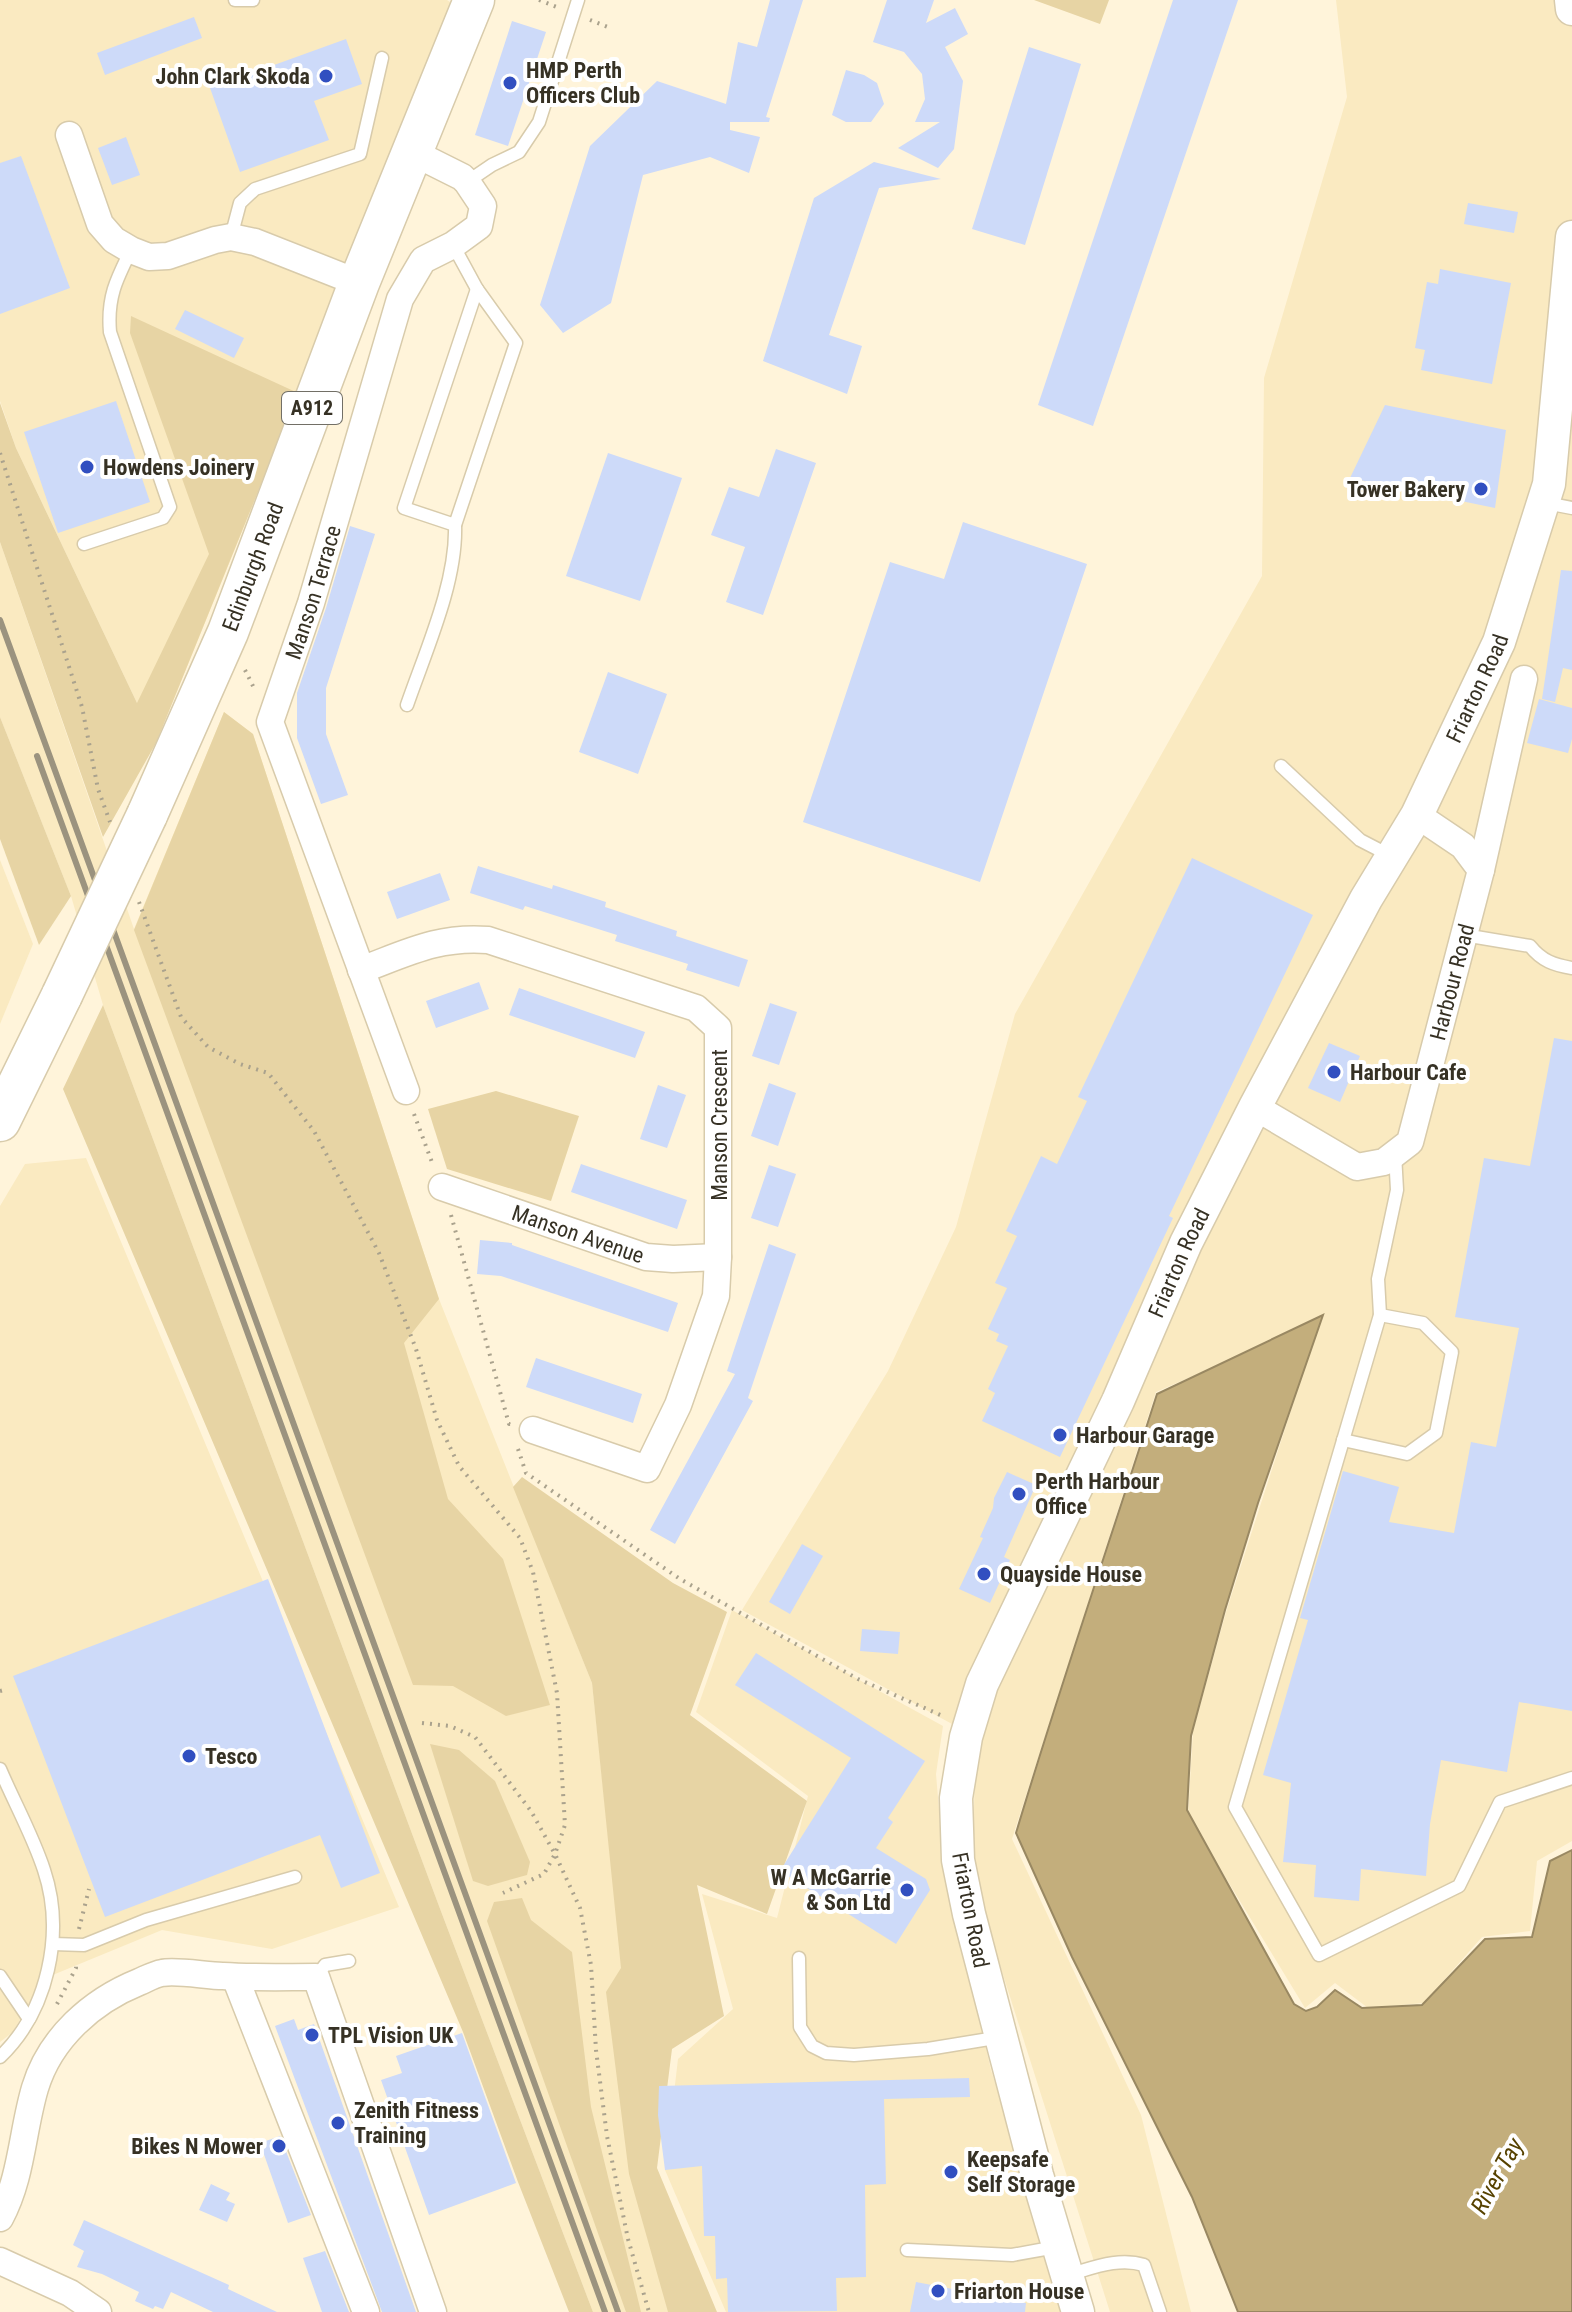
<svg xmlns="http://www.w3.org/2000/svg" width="1572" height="2312" font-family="'Roboto Condensed',sans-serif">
	<rect width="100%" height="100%" fill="#fff4da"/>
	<g fill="#faeac1">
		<polygon points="0,0 447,0 456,6 156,743 16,448 0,401"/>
		<polygon points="1336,0 1572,0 1572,1841 1537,1861 1530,1931 1482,1937 1424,2003 1368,2008 1335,1983 1305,2008 1188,1816 1193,1731 1226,1612 1312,1345 1293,1333 1156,1392 1012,1839 1141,2115 1191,2312 1110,2312 972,1877 976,1737 742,1610 888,1371 956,1227 1015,1014 1262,576 1264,378 1347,97"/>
		<polygon points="0,542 134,929 224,712 253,734 439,1299 592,1683 643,2164 697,2312 593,2312 439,1906 103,1005 71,896 0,717"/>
		<polygon points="0,860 33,944 0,1024"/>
		<polygon points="86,1158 399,1907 272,1949 162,1930 43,1979 13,2032 0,2042 0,1206 25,1164"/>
		<polygon points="732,1610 943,1726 936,1774 944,1869 991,2070 1067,2312 726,2312 665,2170 678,2059 733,2009 702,1894 777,1918 808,1796 696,1712"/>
	</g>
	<g fill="#e7d4a4">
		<polygon points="1034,0 1109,0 1100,24"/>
		<polygon points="131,316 298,393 156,743 103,837 0,542 0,403 16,448 137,703 209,554 130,333"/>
		<polygon points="224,712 253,734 439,1299 404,1343 448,1499 503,1559 550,1705 506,1716 453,1686 413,1685 134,930"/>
		<polygon points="0,717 71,896 39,945 0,839"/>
		<polygon points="103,1005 439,1906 593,2312 569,2312 518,2182 463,2032 63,1089"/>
		<polygon points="496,1091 579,1116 551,1201 447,1169 428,1109"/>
		<polygon points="522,1477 673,1583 727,1612 690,1715 807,1801 767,1914 697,1885 724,2016 672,2049 657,2168 717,2312 668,2312 629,2174 606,1992 621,1968 592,1683 513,1487"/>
		<polygon points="430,1744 459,1750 495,1781 530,1862 527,1875 488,1886 473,1881"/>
		<polygon points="522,1898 531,1920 572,1952 591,2107 641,2312 626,2312 487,1921 494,1902"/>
	</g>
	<path fill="#c3ae7c" stroke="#998862" stroke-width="2" d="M 1323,1315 L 1258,1503 L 1225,1610 L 1191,1736 L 1187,1810 L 1294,2004 L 1306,2011 L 1317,2007 L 1335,1990 L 1362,2008 L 1422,2005 L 1485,1939 L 1532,1937 L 1550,1861 L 1572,1850 L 1572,2312 L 1238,2312 L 1192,2197 L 1072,1957 L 1016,1833 C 1060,1686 1110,1541 1157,1394 Z"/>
	<g fill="#cddaf9">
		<polygon points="770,0 803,0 766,117 770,118 769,122 730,122 730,130 760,137 749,173 710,157 643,175 611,303 563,333 540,305 590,146 657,81 726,104 738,42 757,47"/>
		<polygon points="887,0 934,0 926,23 955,8 968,34 945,47 963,81 954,149 938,168 898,148 940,122 915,122 925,99 922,74 904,52 873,42"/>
		<polygon points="1173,0 1238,0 1093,426 1038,405"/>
		<polygon points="194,17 202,38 105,75 97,53"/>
		<polygon points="512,21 546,32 508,146 475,135"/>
		<polygon points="346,39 362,84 314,101 329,140 240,172 210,88"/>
		<polygon points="1029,47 1081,64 1025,245 972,229"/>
		<polygon points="846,70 864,75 877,83 884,104 871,122 846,122 832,115"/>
		<polygon points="126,137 140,175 112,185 98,148"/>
		<polygon points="21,156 70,288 0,314 0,163"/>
		<polygon points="874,162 941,179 879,188 829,335 862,346 847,394 763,361 814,198"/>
		<polygon points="1468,203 1518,212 1514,233 1464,224"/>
		<polygon points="1440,269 1511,283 1492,384 1421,370 1425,350 1415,348 1427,282 1438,284"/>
		<polygon points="185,310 244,338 234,358 175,329"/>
		<polygon points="116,401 150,502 58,533 24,432"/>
		<polygon points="1385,405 1506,430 1495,508 1350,478"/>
		<polygon points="776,449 816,463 763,615 726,602 745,547 711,535 729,487 759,497"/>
		<polygon points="608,453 682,478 640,601 566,576"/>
		<polygon points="963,522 1087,564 980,882 803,822 890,562 944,579"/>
		<polygon points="350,526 375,534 326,688 326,734 348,795 321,804 297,738 297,693 326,608"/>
		<polygon points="1561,570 1572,571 1572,670 1563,668 1555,702 1542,699"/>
		<polygon points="608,672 667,694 638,774 579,752"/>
		<polygon points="1539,699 1572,708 1572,739 1568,753 1527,743"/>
		<polygon points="1192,858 1313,915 1169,1216 1173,1218 1060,1457 982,1421 995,1393 988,1389 1008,1346 996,1341 999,1334 988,1329 1007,1288 995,1283 1017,1236 1006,1231 1041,1156 1057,1164 1087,1101 1078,1097"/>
		<polygon points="478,866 552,889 553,885 606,902 605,907 677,931 676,936 748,960 739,987 686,970 688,964 615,941 617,935 525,906 523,910 470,893"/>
		<polygon points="440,873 450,900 397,919 387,892"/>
		<polygon points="479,982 489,1009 436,1028 426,1001"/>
		<polygon points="519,988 645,1032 635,1058 509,1015"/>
		<polygon points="770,1003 797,1012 779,1065 752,1056"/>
		<polygon points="1554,1038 1572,1041 1572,1711 1519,1702 1507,1772 1441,1760 1430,1824 1426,1876 1361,1869 1359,1901 1314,1897 1316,1865 1283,1862 1291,1783 1263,1775 1308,1620 1300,1618 1343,1471 1399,1487 1389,1522 1454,1533 1471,1442 1496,1447 1519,1328 1455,1317 1484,1158 1530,1166"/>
		<polygon points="1329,1043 1360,1056 1340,1102 1308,1088"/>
		<polygon points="769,1083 796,1093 778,1146 751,1136"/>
		<polygon points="658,1085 686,1095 667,1148 640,1139"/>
		<polygon points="581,1164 687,1200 677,1229 571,1192"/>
		<polygon points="769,1165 796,1174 778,1227 751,1218"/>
		<polygon points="480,1240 512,1243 512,1245 678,1303 668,1332 501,1276 477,1274"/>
		<polygon points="769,1244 796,1254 748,1398 753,1401 675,1544 650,1530 735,1374 727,1371"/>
		<polygon points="536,1358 642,1394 633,1423 526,1387"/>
		<polygon points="1007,1472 1036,1485 1004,1557 1010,1560 990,1603 959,1589 983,1538 980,1537 993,1508 994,1498"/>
		<polygon points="802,1544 823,1556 790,1614 769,1602"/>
		<polygon points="268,1579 380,1873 341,1888 320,1835 105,1917 13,1676"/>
		<polygon points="862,1629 900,1632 898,1654 860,1651"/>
		<polygon points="756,1653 925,1761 888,1818 893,1822 876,1848 926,1879 930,1890 896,1944 780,1871 851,1758 735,1685"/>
		<polygon points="294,2019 298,2030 314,2024 416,2312 382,2312 275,2026"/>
		<polygon points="462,2033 516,2183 429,2215 381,2080 402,2073 396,2056"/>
		<polygon points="969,2078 970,2097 884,2099 886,2184 865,2185 866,2277 836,2278 837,2311 728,2312 727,2278 716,2279 715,2236 704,2236 702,2166 665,2170 658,2115 659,2086"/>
		<polygon points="280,2136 311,2215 288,2223 260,2143"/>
		<polygon points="211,2184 230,2193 226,2200 235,2204 227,2222 199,2210"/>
		<polygon points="84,2220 229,2285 228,2289 277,2312 213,2312 171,2292 163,2309 155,2306 153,2309 135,2301 139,2292 102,2274 77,2267 84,2251 73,2245"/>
		<polygon points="325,2251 349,2312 322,2312 303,2258"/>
		<polygon points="916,2282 1026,2303 1025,2312 910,2312"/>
	</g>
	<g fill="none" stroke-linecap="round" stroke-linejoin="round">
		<defs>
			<g id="service">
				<polyline points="235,0 253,0"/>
				<polyline points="467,182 492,165 519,152 539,122 578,0"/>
				<polyline points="231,237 240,203 255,189 360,154 382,58"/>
				<polyline points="1546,503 1572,508"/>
				<polyline points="455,525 404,508 477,289"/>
				<path d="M 84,544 L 163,518 L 170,507 L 110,332 C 107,298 116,280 131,250"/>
				<path d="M 407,705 C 426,650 457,582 455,525 L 516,343 L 477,289 L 453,245"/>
				<polyline points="1281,766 1360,840 1389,855"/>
				<path d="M 1464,935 L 1530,946 C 1542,961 1554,965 1572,968"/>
				<polyline points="1395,1154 1397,1190 1378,1279 1380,1315 1235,1807 1319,1955 1459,1886 1500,1802 1572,1778"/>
				<polyline points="1343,1440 1407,1454 1436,1433 1452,1352 1423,1323 1380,1315"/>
				<path d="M 0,1769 C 14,1802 33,1836 44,1870 C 65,1933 48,2011 0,2057"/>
				<polyline points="53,1944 84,1945 146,1920 295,1877"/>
				<polyline points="799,1958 800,2027 812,2046 826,2053 854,2055 928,2049 1001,2037"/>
				<polyline points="0,1976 29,2019"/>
				<polyline points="316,1977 325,1965 349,1961"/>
				<polyline points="907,2250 1012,2255 1056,2247"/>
				<path d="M 1067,2275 C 1093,2268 1118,2257 1144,2265 L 1160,2312"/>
			</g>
			<g id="minor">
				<polyline points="69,135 100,224 114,240 131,250 149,257 168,256 215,240 231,237 255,242 359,283"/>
				<polyline points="1481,870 1524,679"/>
				<path d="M 361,970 C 407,953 438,936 488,940 L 696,1008 L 718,1028 L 718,1257 L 716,1296 L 678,1405 L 647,1469 L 533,1430"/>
				<path id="s1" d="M 406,1091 L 270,722 L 311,603 L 400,299 L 423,260 L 453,245 L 479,226 L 483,206 L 467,182 L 462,177 L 428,160 L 414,148"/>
				<path id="s2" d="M 1255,1107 L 1357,1167 L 1384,1162 L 1410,1142 L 1481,870 L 1463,846 L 1417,815"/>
				<path id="s3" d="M 442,1187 L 646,1257 L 673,1259 L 718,1257"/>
				<polyline points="235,1977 366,2312"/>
				<path d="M 0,2218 C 22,2177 22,2132 35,2088 C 50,2038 92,2001 139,1982 C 146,1979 155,1974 162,1973 C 177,1970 207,1976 223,1976 C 254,1978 285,1977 316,1977 L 433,2312"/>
				<polyline points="0,2261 70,2293 98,2312"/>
			</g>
			<g id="tertiary">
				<polyline points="1571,0 1572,9"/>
				<path id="s4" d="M 1078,2312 L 1037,2175 L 969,1914 L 958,1860 L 956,1798 L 966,1737 L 982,1684 L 1118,1401 L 1186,1243 L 1255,1107 L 1366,899 L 1417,815 L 1499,642 L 1549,484 L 1572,237"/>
			</g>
			<g id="primary">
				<path id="s5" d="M 147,815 L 228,632 L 359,283 L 474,0"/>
				<polyline points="0,1121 62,995"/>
			</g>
		</defs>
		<use href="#service" stroke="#d8cbab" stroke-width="15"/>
		<use href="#minor" stroke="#d8cbab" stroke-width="29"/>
		<use href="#tertiary" stroke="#d8cbab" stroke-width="35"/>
		<use href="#primary" stroke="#d8cbab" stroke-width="43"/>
		<g stroke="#aaa28d" stroke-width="4" stroke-dasharray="2 6" stroke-linecap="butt">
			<polyline points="539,0 559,8"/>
			<polyline points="590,20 608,27"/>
			<polyline points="0,453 82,707 98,789 110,822"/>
			<polyline points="245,670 255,690"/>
			<polyline points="139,902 181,1017 208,1047 240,1064 268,1073 314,1131 379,1253 416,1349 437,1420 459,1466 520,1538 533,1572 557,1693 565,1825 555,1854 544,1874 503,1893"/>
			<polyline points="414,1114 433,1165"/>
			<polyline points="451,1215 509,1424 512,1424"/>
			<polyline points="518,1449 526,1473 680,1579 858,1679 945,1717"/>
			<polyline points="0,1691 4,1690"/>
			<polyline points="422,1723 450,1726 475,1737 531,1811 555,1854 580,1908 591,1965 596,2050 607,2136 628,2239 649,2312"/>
			<polyline points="79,1929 89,1889"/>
			<polyline points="57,2004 76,1968 76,1962"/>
		</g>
		<use href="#service" stroke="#fff" stroke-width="12"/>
		<use href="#minor" stroke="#fff" stroke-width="26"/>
		<use href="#tertiary" stroke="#fff" stroke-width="32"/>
		<use href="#primary" stroke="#fff" stroke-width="40"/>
		<g stroke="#9b937f" stroke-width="6">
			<polyline points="0,620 618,2312"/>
			<polyline points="37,756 605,2312"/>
		</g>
		<defs>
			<polyline id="primary-bridge" points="62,995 147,815"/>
		</defs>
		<use href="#primary-bridge" stroke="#d8cbab" stroke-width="43" stroke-linecap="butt"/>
		<use href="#primary-bridge" stroke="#fff" stroke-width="40"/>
	</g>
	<g fill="#314fc0" stroke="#fff" stroke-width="3">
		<circle cx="326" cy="76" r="8"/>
		<circle cx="510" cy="83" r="8"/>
		<circle cx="87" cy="467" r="8"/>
		<circle cx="1481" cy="489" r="8"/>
		<circle cx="1334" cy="1072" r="8"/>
		<circle cx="1060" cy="1435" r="8"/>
		<circle cx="1019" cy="1494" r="8"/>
		<circle cx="984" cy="1574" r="8"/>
		<circle cx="189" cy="1756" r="8"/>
		<circle cx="907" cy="1890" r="8"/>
		<circle cx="312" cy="2035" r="8"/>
		<circle cx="338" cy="2123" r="8"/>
		<circle cx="279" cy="2146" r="8"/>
		<circle cx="951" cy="2172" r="8"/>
		<circle cx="938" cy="2291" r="8"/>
	</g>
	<g text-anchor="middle" stroke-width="8" stroke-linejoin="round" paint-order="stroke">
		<rect fill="#fff" stroke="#726f66" stroke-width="2" x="282" y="392" width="60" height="32" rx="6"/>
		<g font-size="20" font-weight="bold" fill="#363124">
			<text x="312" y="415">A912</text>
		</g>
		<g font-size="22" font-weight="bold" fill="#363124" stroke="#fff" text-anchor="start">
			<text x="526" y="78">HMP Perth<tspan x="526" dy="25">Officers Club</tspan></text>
			<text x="310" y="84" text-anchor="end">John Clark Skoda</text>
			<text x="103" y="475">Howdens Joinery</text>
			<text x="1465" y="497" text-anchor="end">Tower Bakery</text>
			<text x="1350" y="1080">Harbour Cafe</text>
			<text x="1076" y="1443">Harbour Garage</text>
			<text x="1035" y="1489">Perth Harbour<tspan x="1035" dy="25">Office</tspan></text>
			<text x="1000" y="1582">Quayside House</text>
			<text x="205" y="1764">Tesco</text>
			<text x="891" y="1885" text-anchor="end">W A McGarrie<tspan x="891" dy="25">&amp; Son Ltd</tspan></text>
			<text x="328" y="2043">TPL Vision UK</text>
			<text x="354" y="2118">Zenith Fitness<tspan x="354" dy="25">Training</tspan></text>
			<text x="263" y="2154" text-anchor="end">Bikes N Mower</text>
			<text x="967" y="2167">Keepsafe<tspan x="967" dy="25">Self Storage</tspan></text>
			<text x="954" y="2299">Friarton House</text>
		</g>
		<g font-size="22" fill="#363124" stroke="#fff">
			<text dy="8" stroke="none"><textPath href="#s5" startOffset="270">Edinburgh Road</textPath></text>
			<text dy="8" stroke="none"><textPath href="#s1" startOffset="530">Manson Terrace</textPath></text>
			<text dy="8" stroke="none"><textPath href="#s4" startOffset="1760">Friarton Road</textPath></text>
			<text dy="8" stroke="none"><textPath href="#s2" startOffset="344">Harbour Road</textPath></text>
			<text transform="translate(719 1125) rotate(-90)" y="8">Manson Crescent</text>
			<text dy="8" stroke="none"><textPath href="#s3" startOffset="144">Manson Avenue</textPath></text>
			<text dy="8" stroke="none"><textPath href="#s4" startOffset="1112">Friarton Road</textPath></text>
			<text transform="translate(971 1910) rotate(79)" y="8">Friarton Road</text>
		</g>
		<g font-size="24" font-style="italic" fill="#574200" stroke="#fff">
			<text transform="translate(1497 2176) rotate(-61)" y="8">River Tay</text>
		</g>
	</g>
</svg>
